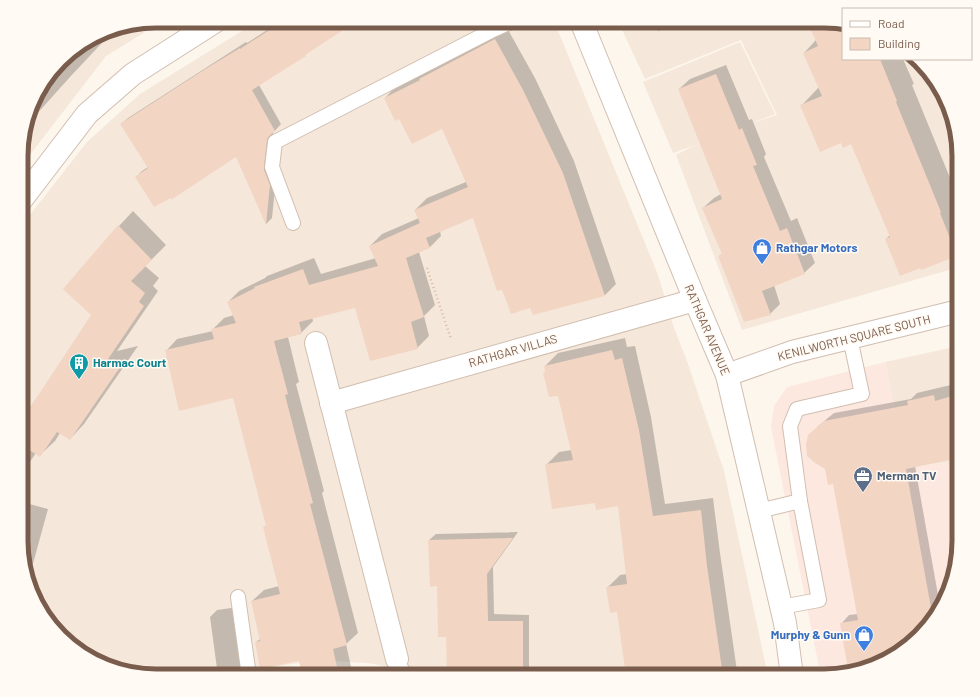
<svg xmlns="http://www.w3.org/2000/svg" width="980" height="697" font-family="Barlow,sans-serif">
	<rect width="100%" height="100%" fill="#fdf6ec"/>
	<g fill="#f5e8da">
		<polygon points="156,21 163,21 106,56 22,165 22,139 35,96 67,55 105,31"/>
		<polygon points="258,21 554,21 658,275 674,328 687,361 724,471 768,676 414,676 379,665 368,663 319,660 266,668 267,676 148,676 113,669 74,648 39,608 22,558 22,225 87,142 140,94"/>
		<polygon points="618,21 832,21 843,24 843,59 914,59 945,96 959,148 959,267 742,330 676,155 695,145 673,153 643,82 740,42 775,114 752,123 777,115 741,40 645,79"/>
		<polygon points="959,346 959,462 923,465 906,469 885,362"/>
	</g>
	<polygon fill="#fde8e0" points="885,362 894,408 923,465 959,462 959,549 952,584 931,623 883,662 829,675 820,672 771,427 774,406 787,387"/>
	<g fill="#0003">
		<polygon points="281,21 355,21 310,50 305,55 259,85 281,124 273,133 270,159 276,178 272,218 266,224 237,156 136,177 142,171 148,167 121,124 128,118 215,62 246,42 247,43"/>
		<polygon points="653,21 682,21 658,31"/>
		<polygon points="832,21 843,24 843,59 903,59 914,84 912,85 957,195 956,195 959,201 959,253 957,255 922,269 886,239 890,235 852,143 841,142 802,105 819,87 804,53 816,40"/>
		<polygon points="507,28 535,78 574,161 616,284 605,295 474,216 440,231 441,236 430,247 419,252 435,305 424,316 429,336 417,348 356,307 312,317 313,321 301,333 288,337 299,382 296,384 324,491 322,493 358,633 346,644 353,676 303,676 300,660 256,642 260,639 252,601 264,590 279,586 264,527 267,525 234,397 166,351 177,339 213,331 212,330 224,318 234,315 228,302 239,291 265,278 267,276 314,258 321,274 376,258 370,246 382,234 419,218 415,210 427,198 466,182 443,128 400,117 385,98 396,86"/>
		<polygon points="115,29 70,77 26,126 35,96 67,55 105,31"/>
		<polygon points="726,65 749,120 752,119 766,154 764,157 791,221 797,218 815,263 804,273 774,285 780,304 770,314 719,256 723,253 703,208 714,198 721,194 679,89 690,79"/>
		<polygon points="133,211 166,245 145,266 159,278 153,286 158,291 117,351 138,346 84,424 70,439 60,433 55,441 40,455 36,453 22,473 22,403 30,408 93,315 64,289 119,226"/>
		<polygon points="625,338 627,347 635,346 651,417 665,504 713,498 720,553 737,671 736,672 736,676 627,676 618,610 607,588 620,575 627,574 619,505 546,465 559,452 572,450 559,394 546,371 545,366 558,353"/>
		<polygon points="959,383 959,455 915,466 940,606 931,623 883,662 849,670 841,624 849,615 858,614 834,483 817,427 834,413 911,399 917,393"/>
		<polygon points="22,502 48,509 29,578 22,558"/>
		<polygon points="518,532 493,567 494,614 529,615 529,673 526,676 448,676 447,636 438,585 429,540 436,534"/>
		<polygon points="238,607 249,676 218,676 210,617 217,610"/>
	</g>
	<g fill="#f3d5c3">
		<polygon points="283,21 357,21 305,55 306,56 252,90 275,131 268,137 267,141 264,166 264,170 270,185 266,225 236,157 171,200 171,198 154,207 135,177 148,168 120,124 207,68 240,48 240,49"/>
		<polygon points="807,21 832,21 838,23 843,35 843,59 880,59 897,101 896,102 941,212 940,213 957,256 921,270 920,268 900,276 885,239 890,237 851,144 843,148 841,143 820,152 800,105 822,96 803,53 818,46"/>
		<polygon points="495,39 523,90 563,173 605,296 533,315 530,308 511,314 502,290 497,291 473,218 426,238 430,248 406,258 424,317 411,322 418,349 370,361 355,308 299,322 302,334 274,341 288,394 285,395 313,503 310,504 347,645 333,649 339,676 302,676 299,661 260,669 255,642 260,641 251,601 280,594 263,527 266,526 233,398 179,411 165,350 214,339 211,329 236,323 227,302 255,288 254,287 303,269 309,285 378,266 369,246 420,223 414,210 468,187 442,129 412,144 399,119 395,121 384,98 420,80 419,79"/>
		<polygon points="716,74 739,130 742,128 757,165 753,166 780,231 787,228 805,274 762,291 771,315 744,322 718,256 722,254 702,208 722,199 678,89"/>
		<polygon points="118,225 152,260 131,281 145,293 139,302 144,306 104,365 125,360 70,440 57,432 40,457 22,445 22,420 91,315 63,289"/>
		<polygon points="612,350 615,360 622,358 639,430 653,516 701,510 707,566 723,676 626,676 617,612 610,613 606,587 627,584 618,506 596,510 595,503 552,509 545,464 573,460 558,396 549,397 543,373 545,372 544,366"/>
		<polygon points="959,394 959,458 906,469 933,619 931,623 883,662 848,670 840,623 858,620 833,484 828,485 825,469 815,463 807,456 806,445 808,435 824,421 908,405 907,401 934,395 935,401"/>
		<polygon points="513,538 487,574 488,621 523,621 523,676 447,676 446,637 438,637 437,586 430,587 428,540"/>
	</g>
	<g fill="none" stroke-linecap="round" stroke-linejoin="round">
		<defs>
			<g id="service">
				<polyline points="293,223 272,167 275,142 491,31 513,21"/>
				<polyline points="800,501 790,426 797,409 862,394 850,338"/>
				<polyline points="759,511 800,501 819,600 781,607"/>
				<polyline points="238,597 249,676"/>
				<polyline points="397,659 403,672"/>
			</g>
			<g id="minor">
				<polyline points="22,199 87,114 133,74 216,21"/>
				<polyline points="316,343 397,659"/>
				<polyline points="331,403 695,300"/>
			</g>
			<g id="tertiary">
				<polyline points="581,21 695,300 727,375 785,623 792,676"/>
				<polyline points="727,375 792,352 959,311"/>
			</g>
		</defs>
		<use href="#service" stroke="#d1beb0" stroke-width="16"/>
		<use href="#minor" stroke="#d1beb0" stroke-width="24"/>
		<use href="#tertiary" stroke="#d1beb0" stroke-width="24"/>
		<polyline stroke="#d9b8a5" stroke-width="2.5" stroke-dasharray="1 3" stroke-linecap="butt" points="427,268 451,339"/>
		<use href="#service" stroke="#fff" stroke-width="14"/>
		<use href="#minor" stroke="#fff" stroke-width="22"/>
		<use href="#tertiary" stroke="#fff" stroke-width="22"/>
	</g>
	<defs>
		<symbol id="shop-pin" viewBox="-11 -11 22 30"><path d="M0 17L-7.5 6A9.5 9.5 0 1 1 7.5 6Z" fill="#3f7fe0" stroke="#fffaf3"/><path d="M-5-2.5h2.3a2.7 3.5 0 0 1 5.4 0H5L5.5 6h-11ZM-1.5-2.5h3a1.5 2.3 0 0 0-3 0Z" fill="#fff"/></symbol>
		<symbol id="building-pin" viewBox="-11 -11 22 30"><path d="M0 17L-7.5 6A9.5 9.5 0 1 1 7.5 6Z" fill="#0f9aa8" stroke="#fffaf3"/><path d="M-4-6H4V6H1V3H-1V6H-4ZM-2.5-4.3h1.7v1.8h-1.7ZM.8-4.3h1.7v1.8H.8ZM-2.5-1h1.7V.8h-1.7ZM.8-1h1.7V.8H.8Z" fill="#fff"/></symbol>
		<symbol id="office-pin" viewBox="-11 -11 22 30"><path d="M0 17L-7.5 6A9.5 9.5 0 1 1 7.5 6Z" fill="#5c6f8a" stroke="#fffaf3"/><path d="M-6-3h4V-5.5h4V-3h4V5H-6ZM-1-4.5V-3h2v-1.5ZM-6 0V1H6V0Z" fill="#fff"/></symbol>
	</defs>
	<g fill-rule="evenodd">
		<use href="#shop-pin" x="751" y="237" width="22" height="30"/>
		<use href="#building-pin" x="68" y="352" width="22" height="30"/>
		<use href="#office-pin" x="852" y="465" width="22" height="30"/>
		<use href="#shop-pin" x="853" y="624" width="22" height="30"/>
	</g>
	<g text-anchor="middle" stroke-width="3" stroke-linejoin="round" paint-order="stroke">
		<g font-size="12" font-weight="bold" fill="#366cbe" stroke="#fffaf3" text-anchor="start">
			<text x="776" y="252">Rathgar Motors</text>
			<text x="850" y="639" text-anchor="end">Murphy &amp; Gunn</text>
		</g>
		<g font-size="12" fill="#7a5c4d" stroke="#fffaf3">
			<text transform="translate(707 330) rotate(67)" y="4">RATHGAR AVENUE</text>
			<text transform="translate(854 338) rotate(-14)" y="4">KENILWORTH SQUARE SOUTH</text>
			<text transform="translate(513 351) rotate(-16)" y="4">RATHGAR VILLAS</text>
		</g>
		<g font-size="12" font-weight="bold" fill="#0d838f" stroke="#fffaf3" text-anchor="start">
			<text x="93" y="367">Harmac Court</text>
		</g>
		<g font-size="12" font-weight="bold" fill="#4e5e75" stroke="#fffaf3" text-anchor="start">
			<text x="877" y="480">Merman TV</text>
		</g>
	</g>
	<path d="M0 0H980V697H0ZM156 28H824A128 128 0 0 1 952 156V541A128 128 0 0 1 824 669H156A128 128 0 0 1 28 541V156A128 128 0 0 1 156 28Z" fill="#fffaf3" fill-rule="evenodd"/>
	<path fill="none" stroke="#7a5c4d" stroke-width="5" d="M156 28H824A128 128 0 0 1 952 156V541A128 128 0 0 1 824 669H156A128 128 0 0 1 28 541V156A128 128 0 0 1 156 28Z"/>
	<rect x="842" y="8" width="130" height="52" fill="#fffaf3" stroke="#cabbb1"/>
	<rect x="850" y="21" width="20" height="6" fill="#ffffff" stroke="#cabbb1"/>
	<text x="878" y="28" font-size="12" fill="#7a5c4d">Road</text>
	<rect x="850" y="38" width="20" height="12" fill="#f3d5c3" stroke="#cabbb1"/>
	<text x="878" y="48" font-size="12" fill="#7a5c4d">Building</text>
</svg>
